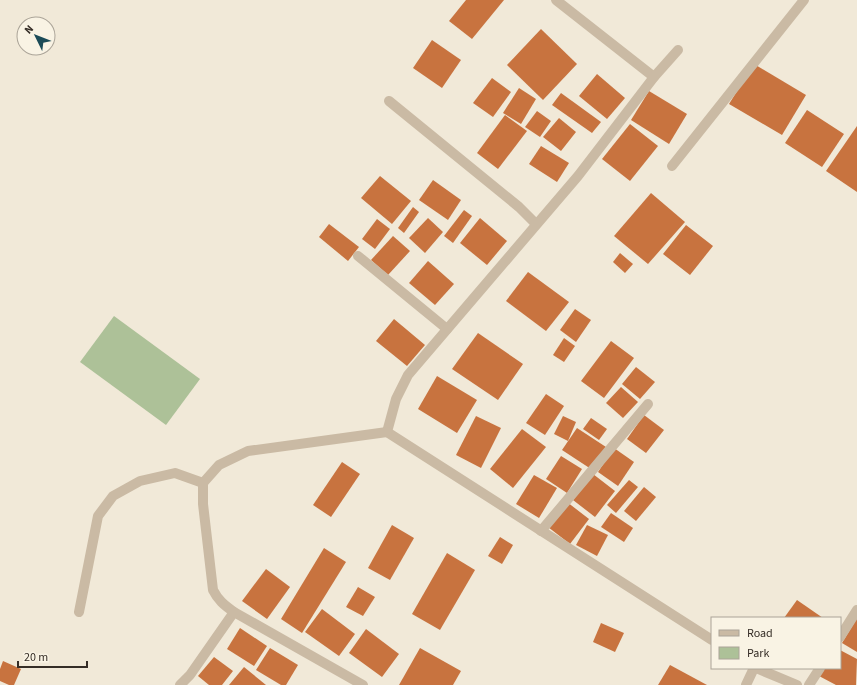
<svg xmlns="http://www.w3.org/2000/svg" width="857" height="685" font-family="'Source Sans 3',sans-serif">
	<rect width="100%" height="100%" fill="#f1e9d8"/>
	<polygon fill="#adc198" points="114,316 200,379 166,425 80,362"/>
	<g fill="#c8733f">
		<polygon points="466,0 504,0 472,39 449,21"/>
		<polygon points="541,29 577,64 543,100 507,65"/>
		<polygon points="432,40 461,60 442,88 413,68"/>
		<polygon points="754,64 806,95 782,135 729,104"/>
		<polygon points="597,74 625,98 607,119 579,96"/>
		<polygon points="492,78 511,92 493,117 473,103"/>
		<polygon points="519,88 536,99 521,124 503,113"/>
		<polygon points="649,91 687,114 669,144 631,120"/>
		<polygon points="561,93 601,122 592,133 552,105"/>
		<polygon points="807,110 844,134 822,167 785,143"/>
		<polygon points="537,111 551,121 540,137 525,127"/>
		<polygon points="505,115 527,131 498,169 477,153"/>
		<polygon points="559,118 576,132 561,151 543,137"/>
		<polygon points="630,124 658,146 630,181 602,159"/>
		<polygon points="857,126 857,192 826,171"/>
		<polygon points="541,146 569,163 557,182 529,164"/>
		<polygon points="380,176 411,201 392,224 361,198"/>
		<polygon points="433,180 461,200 448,220 419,200"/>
		<polygon points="651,193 685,222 648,264 614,236"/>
		<polygon points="413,207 419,212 404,233 398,228"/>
		<polygon points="464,210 472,216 453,243 444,236"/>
		<polygon points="428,218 443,232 425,253 409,238"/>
		<polygon points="480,218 507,241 487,265 460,243"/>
		<polygon points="377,219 390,229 375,249 362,239"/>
		<polygon points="329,224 359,247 348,261 319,237"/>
		<polygon points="686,225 713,246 690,275 663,254"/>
		<polygon points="393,236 410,251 388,275 371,260"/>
		<polygon points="620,253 633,264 625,273 613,262"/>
		<polygon points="428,261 454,284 435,305 409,283"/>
		<polygon points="528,272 569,302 546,331 506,301"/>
		<polygon points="575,309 591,320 576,342 560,330"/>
		<polygon points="394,319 425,345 407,366 376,341"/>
		<polygon points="478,333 523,364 498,400 452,369"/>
		<polygon points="564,338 575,346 564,362 553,355"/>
		<polygon points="611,341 634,358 604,398 581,381"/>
		<polygon points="636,367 655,382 640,399 622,384"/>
		<polygon points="437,376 477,400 457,433 418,409"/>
		<polygon points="621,387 638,402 623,418 606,403"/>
		<polygon points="546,394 564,406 545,435 526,423"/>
		<polygon points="644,415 664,430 646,453 627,439"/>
		<polygon points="476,416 501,428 481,468 456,455"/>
		<polygon points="563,416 576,422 568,441 554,434"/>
		<polygon points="591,418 607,429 599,440 583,429"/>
		<polygon points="577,428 606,447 591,469 562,450"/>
		<polygon points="522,429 546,447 513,488 490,469"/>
		<polygon points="614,448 634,462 618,486 598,472"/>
		<polygon points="561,456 582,469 567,493 546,479"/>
		<polygon points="342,462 360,474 331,517 313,505"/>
		<polygon points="593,474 615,491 595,517 573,500"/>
		<polygon points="534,475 557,488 539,518 516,504"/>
		<polygon points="629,480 638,487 616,513 607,505"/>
		<polygon points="644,487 656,497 636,521 624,511"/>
		<polygon points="567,502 589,519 570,544 548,527"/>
		<polygon points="611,513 633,528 624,542 601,527"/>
		<polygon points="392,525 414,538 390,580 368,568"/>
		<polygon points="587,525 608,535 597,556 576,545"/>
		<polygon points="500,537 513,545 502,564 488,556"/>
		<polygon points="324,548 346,562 302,633 281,619"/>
		<polygon points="447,553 475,570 440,630 412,614"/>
		<polygon points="266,569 290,587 267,619 242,601"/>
		<polygon points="358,587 375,597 363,616 346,607"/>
		<polygon points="797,600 823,618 784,618"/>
		<polygon points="322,609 355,634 339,656 305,632"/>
		<polygon points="857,618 857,652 842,643"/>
		<polygon points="601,623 624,633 615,652 593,642"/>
		<polygon points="240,628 267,646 254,666 227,649"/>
		<polygon points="366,629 399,654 382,677 349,653"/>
		<polygon points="270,648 298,665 286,685 281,685 256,670"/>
		<polygon points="420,648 461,671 453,685 399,685"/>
		<polygon points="840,650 857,659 856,685 836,685 819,676 824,668 840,668"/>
		<polygon points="214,657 233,671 222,685 209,685 198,676"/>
		<polygon points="3,661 21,669 14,685 9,685 0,681 0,669"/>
		<polygon points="670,665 707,685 658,685"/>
		<polygon points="244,667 266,685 229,685"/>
	</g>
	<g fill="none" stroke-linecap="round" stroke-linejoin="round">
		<g stroke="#cabaa4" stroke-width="10">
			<polyline points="358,256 447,329"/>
			<polyline points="541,531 648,404"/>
			<polyline points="79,612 98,516 113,496 140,481 175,473 203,483"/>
		</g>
		<g stroke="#cabaa4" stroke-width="10">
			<polyline points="556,0 654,77"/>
			<polyline points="678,50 654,77 578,176 408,375 396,399 387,432 712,640"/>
			<polyline points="389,101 519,207 536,224"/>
			<polyline points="672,166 804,0"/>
			<polyline points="840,637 857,610"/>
			<polyline points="756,668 797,685"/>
			<polyline points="180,685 190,675 234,612"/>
			<path d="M 363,685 L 234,612 C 224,605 218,600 213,590 L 203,504 L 203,483 L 219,465 L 248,451 L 387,432"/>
			<polyline points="746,685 754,668"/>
			<polyline points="809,685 820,668"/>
		</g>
	</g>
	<rect x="711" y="617" width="130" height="52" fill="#f9f3e4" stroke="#aba498"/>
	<rect x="719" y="630" width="20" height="6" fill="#cabaa4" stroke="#aba498"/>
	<text x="747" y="637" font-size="12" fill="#352d26">Road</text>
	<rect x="719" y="647" width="20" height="12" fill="#adc198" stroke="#aba498"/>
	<text x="747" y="657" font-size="12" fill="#352d26">Park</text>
	<g transform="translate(36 36) rotate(313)"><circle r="19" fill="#f9f3e4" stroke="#aba498"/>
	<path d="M0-3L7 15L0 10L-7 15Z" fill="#1b4b57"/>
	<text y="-6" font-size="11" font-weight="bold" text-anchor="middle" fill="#352d26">N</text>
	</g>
	<path d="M18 661v6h69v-6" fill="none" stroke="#352d26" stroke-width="2"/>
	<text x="24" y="661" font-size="12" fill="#352d26" stroke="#f9f3e4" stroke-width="3" paint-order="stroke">20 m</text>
</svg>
